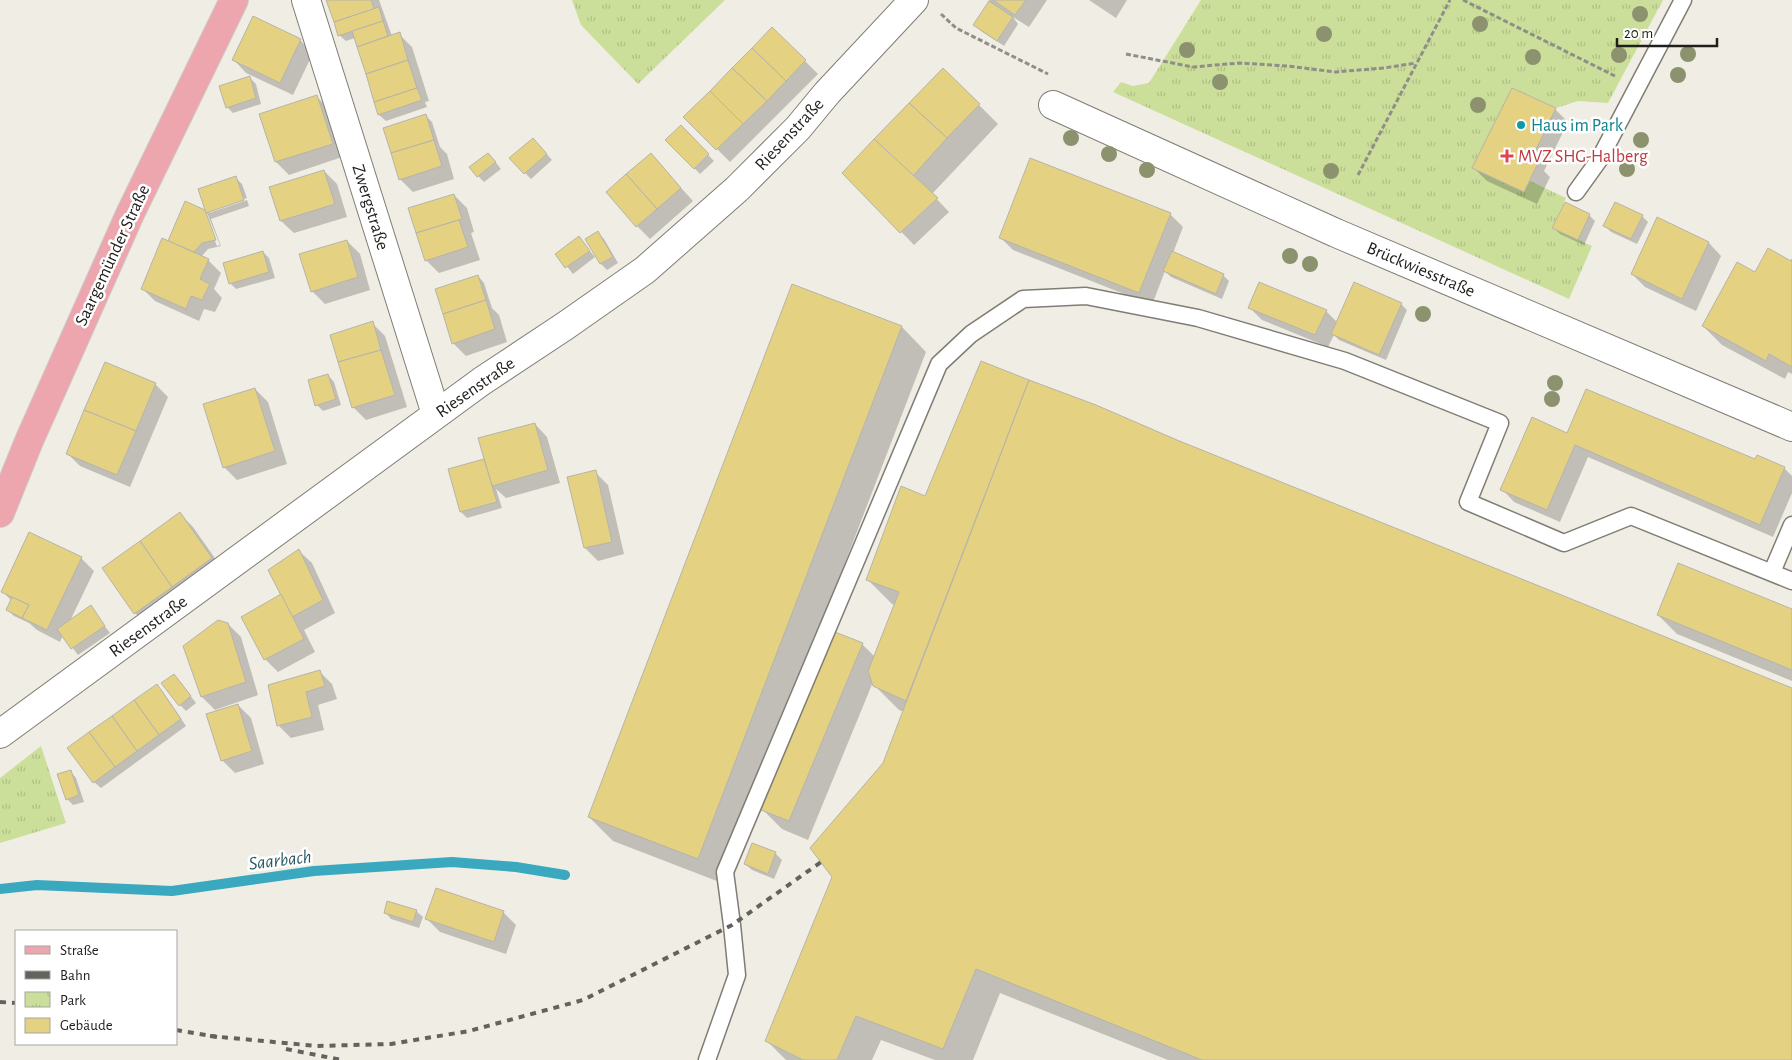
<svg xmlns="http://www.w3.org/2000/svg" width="1792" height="1060" font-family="'Alegreya Sans',sans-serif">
	<defs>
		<pattern id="park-tufts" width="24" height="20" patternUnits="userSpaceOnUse" patternTransform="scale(1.25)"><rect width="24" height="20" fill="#cbdf9a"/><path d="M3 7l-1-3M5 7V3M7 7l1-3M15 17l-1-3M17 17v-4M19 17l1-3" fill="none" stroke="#aebf84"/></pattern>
	</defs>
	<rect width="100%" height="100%" fill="#f0eee4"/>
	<g fill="url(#park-tufts)">
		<polygon points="572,0 725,0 638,84 581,25"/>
		<polygon points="1201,0 1663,0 1608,103 1578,101 1556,108 1512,88 1473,168 1523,192 1530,181 1566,198 1552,228 1592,246 1569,299 1113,92 1121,82 1133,86 1149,83"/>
		<polygon points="41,746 66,823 0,843 0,778"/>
	</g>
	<g fill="#0003" fill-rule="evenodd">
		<polygon points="328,0 379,0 392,36 399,34 412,47 429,101 425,102 427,107 386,121 379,115 355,38 346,41 339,35"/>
		<polygon points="988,0 1047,0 1029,27 1013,17 1018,24 1004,46 981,31 975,24 990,1"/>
		<polygon points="1089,0 1127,0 1116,18"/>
		<polygon points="300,40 313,53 293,95 246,73 234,60"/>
		<polygon points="805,61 818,74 730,162 685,117"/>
		<polygon points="250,78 256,84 261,104 233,113 227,107"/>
		<polygon points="317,97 330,110 345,156 289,175 276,162 261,115"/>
		<polygon points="979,105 998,124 932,194 949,212 914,245 844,173"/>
		<polygon points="1555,109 1568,122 1544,171 1550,177 1537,204 1487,181 1474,168"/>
		<polygon points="426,116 432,122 440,147 447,154 454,179 413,192 400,179"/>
		<polygon points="681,127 714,161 700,174 667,140"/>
		<polygon points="539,145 552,160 531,179 525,173"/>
		<polygon points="494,160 501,169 484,182 478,176"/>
		<polygon points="663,168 693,201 650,239 637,226"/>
		<polygon points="324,171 337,184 347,217 294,233 281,221"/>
		<path d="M 236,178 L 242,184 L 247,198 L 209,210 L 209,213 L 247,200 L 249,206 L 211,219 L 221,246 L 208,249 L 201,257 L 208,260 L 221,273 L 214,289 L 222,298 L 215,312 L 204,309 L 199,321 L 155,301 L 142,288 L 163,240 L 174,245 L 169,240 L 186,203 L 207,212 L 200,190 ZM 204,213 L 207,213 L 220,245 L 217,246 Z"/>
		<polygon points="454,195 467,208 474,232 471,233 480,260 439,273 426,260 410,209"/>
		<polygon points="1170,214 1183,227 1173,253 1223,275 1229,281 1222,299 1171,277 1165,271 1152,305 1013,250 1000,237"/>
		<polygon points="1589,215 1595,221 1584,245 1560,234 1554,228"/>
		<polygon points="1642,216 1648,222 1637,244 1611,232 1605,226"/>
		<polygon points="598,233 604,239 618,263 607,270 601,264 587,239"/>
		<polygon points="579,238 595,257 573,274 557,254"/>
		<polygon points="347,241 360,254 370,290 325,304 312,291"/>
		<polygon points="1709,243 1721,256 1696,311 1645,287 1632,274"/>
		<polygon points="263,252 269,258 275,278 236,289 230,283"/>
		<polygon points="1792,262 1792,374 1788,372 1785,379 1722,345 1703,326 1755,274"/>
		<polygon points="478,276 484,283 492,308 499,315 507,342 466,356 453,343"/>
		<polygon points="793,286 902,327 926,352 722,883 613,841 589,817"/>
		<polygon points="1401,304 1407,310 1386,360 1339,340 1334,335 1328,347 1262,320 1249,307 1326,311 1338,323"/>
		<polygon points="372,323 385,336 407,407 366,420 353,407"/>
		<polygon points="982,362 1095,406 1177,442 1792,689 1792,1060 1168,1060 1000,993 973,1060 935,1060 881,1040 872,1060 786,1060 767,1041 884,763 904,712 899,710 874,685 873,682 808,840 782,829 763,810 862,644 875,657 895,605 892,604 868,580 926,498"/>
		<polygon points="328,375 334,382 341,405 323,411 317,405"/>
		<polygon points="155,384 168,397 130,487 80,466 67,453"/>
		<polygon points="255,389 268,402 287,464 237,480 224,467"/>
		<polygon points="535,424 547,437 560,483 506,498 496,489 502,508 467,518 461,512 484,461 487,464"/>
		<polygon points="1568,434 1756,461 1784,468 1792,476 1792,493 1773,537 1588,457 1560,522 1514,502 1502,489"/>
		<polygon points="595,472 608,485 624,554 598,561 585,548 568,478"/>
		<polygon points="180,514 193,527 224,571 148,626 135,613"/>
		<polygon points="299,551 312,563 335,613 304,630 315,652 278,672 265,659 283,595"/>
		<polygon points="81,558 94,571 70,621 90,607 110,633 78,655 63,635 60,642 37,630 29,623 14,616 8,610 12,601 2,591"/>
		<polygon points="1792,611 1792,681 1677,634 1658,615"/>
		<polygon points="228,624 241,637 258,695 215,710 202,697 184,646"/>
		<polygon points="319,671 332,684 337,699 318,705 324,730 291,738 279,726"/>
		<polygon points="180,682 196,703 186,711 180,705"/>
		<polygon points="156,686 163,692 186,726 101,788 94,782"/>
		<polygon points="238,705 251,718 264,764 235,773 222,760"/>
		<polygon points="70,771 76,778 84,802 73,805 67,799"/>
		<polygon points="753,845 776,854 782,860 774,879 752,870 745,864"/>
		<polygon points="416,911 423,917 419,928 391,919 385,912"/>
		<polygon points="503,912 516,925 506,954 440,932 427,919"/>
	</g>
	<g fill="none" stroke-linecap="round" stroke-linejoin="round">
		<polyline stroke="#3aa8be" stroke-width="10" points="0,889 37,885 172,891 314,871 452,862 516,867 565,875"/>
	</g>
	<g fill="#e4d181" stroke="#b6b4ab">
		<polygon points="326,0 371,0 374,9 334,22"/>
		<polygon points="993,0 1026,0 1015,15"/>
		<polygon points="989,1 1013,17 997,41 973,25"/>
		<polygon points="379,7 383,21 338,36 334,22"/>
		<polygon points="253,16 301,39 280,83 232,60"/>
		<polygon points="383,21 388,36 357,47 352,31"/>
		<polygon points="772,27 806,60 786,81 752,48"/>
		<polygon points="400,32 408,60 366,74 357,47"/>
		<polygon points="752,48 786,81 767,101 732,68"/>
		<polygon points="408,60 417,88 374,102 366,74"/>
		<polygon points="732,68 767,101 743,124 710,91"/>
		<polygon points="943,68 980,104 947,138 909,103"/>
		<polygon points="250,76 256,98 226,108 219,86"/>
		<polygon points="417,88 422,100 378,115 374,102"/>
		<polygon points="1512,88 1556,108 1531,160 1538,163 1524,192 1472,168"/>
		<polygon points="710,91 743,124 716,150 683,117"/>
		<polygon points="317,95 333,144 275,162 259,114"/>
		<polygon points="909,103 947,138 913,176 874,139"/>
		<polygon points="426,114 434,140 391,153 383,128"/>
		<polygon points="681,125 709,154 694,169 665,140"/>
		<polygon points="533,138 547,154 524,174 509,158"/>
		<polygon points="874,139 938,198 900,233 842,173"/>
		<polygon points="434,140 442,166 399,180 391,153"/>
		<polygon points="488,153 496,162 477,177 469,167"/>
		<polygon points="651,153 681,188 657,209 626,174"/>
		<polygon points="1030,158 1171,213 1139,293 999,238"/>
		<polygon points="324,170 335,204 280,221 269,187"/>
		<polygon points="626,174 657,209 636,227 606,192"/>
		<polygon points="236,176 244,200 206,213 198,189"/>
		<polygon points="454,194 462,219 416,233 408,208"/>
		<polygon points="185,201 205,210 216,240 202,243 194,252 168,241"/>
		<polygon points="1565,202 1590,214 1578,240 1552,228"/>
		<polygon points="1615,202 1643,215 1631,239 1603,226"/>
		<polygon points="1657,217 1709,242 1682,299 1631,274"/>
		<polygon points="459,220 468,247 425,261 416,233"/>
		<polygon points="598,231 613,257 600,264 585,239"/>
		<polygon points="579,236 590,251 565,268 555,254"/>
		<polygon points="162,238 209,259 200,279 210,284 202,300 191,296 186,309 141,289"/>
		<polygon points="347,240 358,277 311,292 299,254"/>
		<polygon points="1768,248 1791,261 1792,259 1792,367 1769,354 1766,361 1702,326 1737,262 1755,272"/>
		<polygon points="263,251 269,272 229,284 223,263"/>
		<polygon points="1172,251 1224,274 1216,294 1163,271"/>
		<polygon points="478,275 486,300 443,314 435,289"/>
		<polygon points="1259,282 1327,310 1315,335 1248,308"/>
		<polygon points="1354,282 1402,303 1379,355 1331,334"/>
		<polygon points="792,284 902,326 698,859 588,817"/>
		<polygon points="486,300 495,329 452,344 443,314"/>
		<polygon points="373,321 381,350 338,362 330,335"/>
		<polygon points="381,350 395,395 352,408 338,362"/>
		<polygon points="981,361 1029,380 906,701 873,686 868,671 899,592 866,580 901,486 925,496"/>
		<polygon points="105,362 156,383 136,431 84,410"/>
		<polygon points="328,374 336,399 315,406 308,380"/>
		<polygon points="1029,380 1096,405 1177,440 1792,688 1792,1060 1202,1060 976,969 943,1049 856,1016 837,1060 803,1060 765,1041 832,877 810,848 883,763"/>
		<polygon points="255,388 275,451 223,468 203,404"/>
		<polygon points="1586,389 1755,459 1757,455 1785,467 1760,525 1575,445 1547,510 1500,490 1532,417 1567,433"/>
		<polygon points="84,410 136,431 117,475 66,454"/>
		<polygon points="535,423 548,470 492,486 478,438"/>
		<polygon points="484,459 497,502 460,512 448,469"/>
		<polygon points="596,470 612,542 584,548 567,477"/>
		<polygon points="180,512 212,558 172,587 140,541"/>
		<polygon points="29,532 82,557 47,630 22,618 29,605 1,592"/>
		<polygon points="140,541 172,587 134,614 102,568"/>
		<polygon points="299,549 323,600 292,617 268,570"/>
		<polygon points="1678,563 1792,609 1792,670 1657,615"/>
		<polygon points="281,594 304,639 264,660 241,617"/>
		<polygon points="12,597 29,605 22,618 6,610"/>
		<polygon points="91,605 105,626 71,649 57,629"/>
		<polygon points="218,620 228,623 246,682 201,697 183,646"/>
		<polygon points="835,632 863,643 789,821 761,810"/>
		<polygon points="320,670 325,686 306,692 312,717 277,726 268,685"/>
		<polygon points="174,674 191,696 179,706 161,683"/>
		<polygon points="157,684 181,719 159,735 134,700"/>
		<polygon points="134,700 159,735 137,751 112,716"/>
		<polygon points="238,704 252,751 221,761 206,714"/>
		<polygon points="112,716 137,751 115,767 89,732"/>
		<polygon points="89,732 115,767 93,783 67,748"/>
		<polygon points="71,770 79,795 66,800 57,774"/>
		<polygon points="752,843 776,852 768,874 744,864"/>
		<polygon points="436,888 504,911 494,942 425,919"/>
		<polygon points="387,901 417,910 413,922 384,913"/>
	</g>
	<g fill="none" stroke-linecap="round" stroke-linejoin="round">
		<defs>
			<g id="service">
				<polyline points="1576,192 1599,160 1683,0"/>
				<polyline points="1772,572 1792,525"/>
				<polyline points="707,1060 737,975 732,925 725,872 939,364 971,334 1023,299 1086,296 1198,318 1345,361 1500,423 1468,502 1564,543 1631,516 1792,581"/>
			</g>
			<g id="minor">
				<polyline points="306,0 436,414"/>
				<polyline points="1053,105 1336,233 1792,427"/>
				<polyline points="0,734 482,381 565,326 645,270 737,189 798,128 827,93 914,0"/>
			</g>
			<polyline id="primary" points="0,513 29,441 130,214 234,0"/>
		</defs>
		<use href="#service" stroke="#7f7d74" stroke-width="19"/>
		<use href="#minor" stroke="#7f7d74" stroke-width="30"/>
		<use href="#primary" stroke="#cececd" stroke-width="30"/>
		<g stroke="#908e88" stroke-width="3" stroke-dasharray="5 2.5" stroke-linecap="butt">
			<polyline points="1463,0 1615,76"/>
			<polyline points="941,14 956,28 1048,74"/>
			<polyline points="1126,54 1193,67 1239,63 1288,66 1335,72 1384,68 1416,63"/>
			<polyline points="1358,175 1450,0"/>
		</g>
		<use href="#service" stroke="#fff" stroke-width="16"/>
		<use href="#minor" stroke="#fff" stroke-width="28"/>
		<use href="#primary" stroke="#eda5ae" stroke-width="28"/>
		<g stroke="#64625d" stroke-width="4" stroke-dasharray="6 6" stroke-linecap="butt">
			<polyline points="0,1002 16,1003"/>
			<polyline points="176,1030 217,1037"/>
			<polyline points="210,1036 317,1046 391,1044 469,1031 583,1000 732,925 821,862"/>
			<polyline points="286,1049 342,1060"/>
		</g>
	</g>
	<g fill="#8c926e">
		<circle cx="1640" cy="14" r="8"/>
		<circle cx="1480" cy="24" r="8"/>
		<circle cx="1324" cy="34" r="8"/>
		<circle cx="1187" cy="50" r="8"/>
		<circle cx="1688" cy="54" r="8"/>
		<circle cx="1619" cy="55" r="8"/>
		<circle cx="1533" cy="57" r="8"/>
		<circle cx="1678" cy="75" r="8"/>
		<circle cx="1220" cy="82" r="8"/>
		<circle cx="1478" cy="105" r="8"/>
		<circle cx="1071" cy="138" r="8"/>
		<circle cx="1641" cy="140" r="8"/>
		<circle cx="1109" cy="154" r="8"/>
		<circle cx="1627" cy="169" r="8"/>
		<circle cx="1147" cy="170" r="8"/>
		<circle cx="1331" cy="171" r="8"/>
		<circle cx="1290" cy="256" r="8"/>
		<circle cx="1310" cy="264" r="8"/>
		<circle cx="1423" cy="314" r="8"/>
		<circle cx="1555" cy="383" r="8"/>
		<circle cx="1552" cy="399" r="8"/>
	</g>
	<circle fill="#0f9aa8" stroke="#fff" stroke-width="2" cx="1521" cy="125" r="5"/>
	<path fill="#e0444e" stroke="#fff" stroke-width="2" d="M1504.5 148.5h5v5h5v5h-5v5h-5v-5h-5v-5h5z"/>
	<g text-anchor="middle" stroke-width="5" stroke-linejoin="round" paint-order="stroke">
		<g font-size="18" fill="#0d838f" stroke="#fff" text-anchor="start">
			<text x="1531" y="131">Haus im Park</text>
		</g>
		<g font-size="18" fill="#1f1e1b" stroke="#fff">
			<text transform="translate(789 134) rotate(-47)" y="6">Riesenstraße</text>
			<text transform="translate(371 207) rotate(73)" y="6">Zwergstraße</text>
			<text transform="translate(112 255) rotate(-65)" y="6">Saargemünder Straße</text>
			<text transform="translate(1421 269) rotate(23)" y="6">Brückwiesstraße</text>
			<text transform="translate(475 387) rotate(-35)" y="6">Riesenstraße</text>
			<text transform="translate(148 626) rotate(-36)" y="6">Riesenstraße</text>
		</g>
		<g font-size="18" fill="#be3a42" stroke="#fff" text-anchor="start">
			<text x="1518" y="162">MVZ SHG-Halberg</text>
		</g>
		<g font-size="19" font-style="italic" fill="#2a5862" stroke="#fff">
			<text transform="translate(280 859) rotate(-7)" y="7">Saarbach</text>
		</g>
	</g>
	<rect x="15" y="930" width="162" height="115" fill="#ffffff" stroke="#a5a5a4"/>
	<rect x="25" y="946" width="25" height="8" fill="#eda5ae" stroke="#a5a5a4"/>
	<text x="60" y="955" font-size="15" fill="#1f1e1b">Straße</text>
	<rect x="25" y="971" width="25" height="8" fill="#64625d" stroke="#a5a5a4"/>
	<text x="60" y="980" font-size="15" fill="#1f1e1b">Bahn</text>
	<rect x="25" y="992" width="25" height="15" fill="url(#park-tufts)" stroke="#a5a5a4"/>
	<text x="60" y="1005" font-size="15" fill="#1f1e1b">Park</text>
	<rect x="25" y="1018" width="25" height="15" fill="#e4d181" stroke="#a5a5a4"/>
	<text x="60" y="1030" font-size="15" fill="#1f1e1b">Gebäude</text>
	<path d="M1617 38v8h100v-8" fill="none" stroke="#1f1e1b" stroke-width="2.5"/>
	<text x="1624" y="38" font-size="15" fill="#1f1e1b" stroke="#ffffff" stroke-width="4" paint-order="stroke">20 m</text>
</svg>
